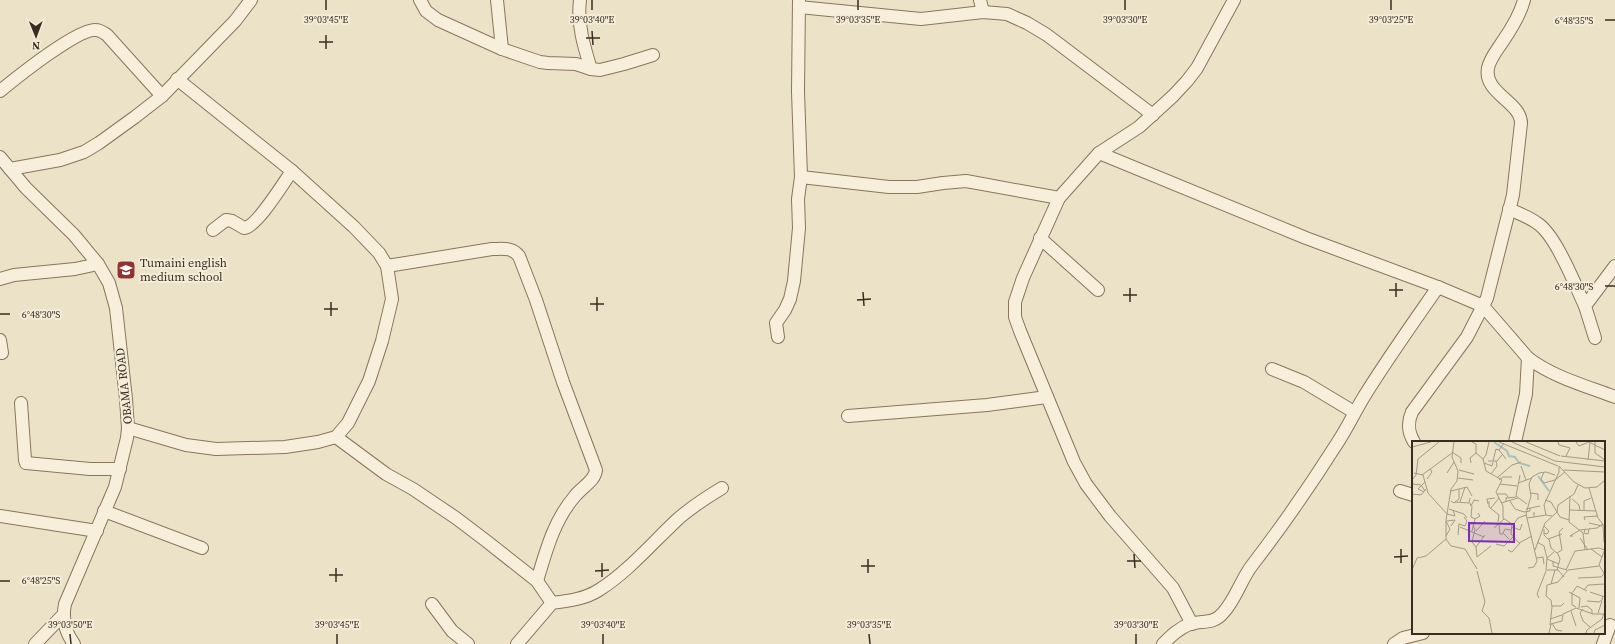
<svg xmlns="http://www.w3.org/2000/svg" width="1615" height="644" font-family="'Source Serif 4',serif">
	<rect width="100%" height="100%" fill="#ece2c8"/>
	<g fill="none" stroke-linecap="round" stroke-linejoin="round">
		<defs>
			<g id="minor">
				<polyline points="420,0 426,11 438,20 502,49 540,62 548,63 576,64 591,69 600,70 624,64 653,55"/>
				<polyline points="497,0 502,49"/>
				<path d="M 580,0 C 577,24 584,47 591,69"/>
				<polyline points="980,0 983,12"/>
				<polyline points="799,7 921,19 983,12 1007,14 1027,23 1047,35 1153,115"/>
				<path d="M 0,91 C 16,78 78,28 96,30 C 100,30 104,33 107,35 L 162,96"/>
				<path d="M 1099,153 L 1306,238 L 1438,287 L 1483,306 L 1528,358 C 1553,377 1586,386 1615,397"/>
				<path d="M 0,157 L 26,188 L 74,235 L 98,264 L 109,283 L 116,308 L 126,399 L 128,428 L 127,438 L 115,487 L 65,604 C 62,619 65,632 74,644"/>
				<polyline points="10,169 60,160 84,152 99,143 135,117 162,96 235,21 251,0"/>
				<polyline points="801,177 889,187 917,187 943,183 966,181 1059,198"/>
				<path d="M 1509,209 C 1518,213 1529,217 1537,223 C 1556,235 1575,285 1585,306"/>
				<path d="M 213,230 L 226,220 L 232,221 L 244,228 C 257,227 284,182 292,171"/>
				<polyline points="1040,238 1098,290"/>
				<path d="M 387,266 L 492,249 C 503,249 512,247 519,256 L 536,300 L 563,382 L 596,470 C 595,481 582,487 575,496 C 554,520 546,551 537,581"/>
				<polyline points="0,279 14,275 75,269 98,264"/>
				<polyline points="778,337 776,323 785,310 790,299 794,281 799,228 798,199 801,177 798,92 799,0"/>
				<polyline points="1595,338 1585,306 1615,266"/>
				<polyline points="0,340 2,353"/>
				<polyline points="1272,369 1304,382 1354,412"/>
				<polyline points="21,403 25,460 26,463 90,469 120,469"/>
				<polyline points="848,416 987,405 1047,397"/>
				<polyline points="128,428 186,445 216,449 285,447 318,442 336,437 348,423 369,381 382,341 392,299 387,266 379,253 354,227 292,171 177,79"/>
				<polyline points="336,437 386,474 413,489 456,518 485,540 537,581 552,603"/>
				<path d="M 1414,442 C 1408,432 1407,423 1412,412 L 1467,337 L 1487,298 L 1513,195 L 1521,123 C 1521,102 1483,93 1488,68 C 1490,58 1498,49 1503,41 C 1512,28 1520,15 1524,0"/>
				<polyline points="1515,442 1526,394 1528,358"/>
				<polyline points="1400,491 1413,495"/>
				<polyline points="104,511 202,548"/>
				<polyline points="0,516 97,531"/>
				<polyline points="432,604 452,631 468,644"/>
				<polyline points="1192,624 1173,588 1110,516 1086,484 1074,462 1020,331 1015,317 1015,302 1023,278 1059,198 1099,153 1139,127 1173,96 1187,81 1197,68 1234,0"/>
				<polyline points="35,644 63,615"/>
				<path d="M 517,644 L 552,603 C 568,601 585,599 599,590 C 629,571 653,542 679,518 C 692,507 707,497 722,488"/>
				<path d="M 1163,644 C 1171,636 1179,628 1190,624 C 1202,620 1213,625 1223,613 C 1236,599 1241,579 1253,564 C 1283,525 1310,486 1336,445 C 1347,429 1355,411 1365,395 C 1388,358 1413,323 1438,287"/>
				<polyline points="1394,644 1403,638 1423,633"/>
				<polyline points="1603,644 1610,625"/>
			</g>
		</defs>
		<use href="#minor" stroke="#88755e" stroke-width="14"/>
		<use href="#minor" stroke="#f7efdb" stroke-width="12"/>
	</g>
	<path fill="none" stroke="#392d21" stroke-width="1.5" d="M 326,0 L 326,10M 592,0 L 592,10M 858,0 L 858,10M 1125,0 L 1125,10M 1391,0 L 1391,10M 1605,20 L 1615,20M 592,31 L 593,45M 326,35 L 326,49M 586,38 L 600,38M 319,42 L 333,42M 1396,283 L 1396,297M 1605,286 L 1615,286M 1130,288 L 1130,302M 1389,290 L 1403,290M 863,292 L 864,306M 1123,295 L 1137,295M 597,297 L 597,311M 857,300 L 871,299M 331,302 L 331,316M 590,304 L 604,304M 324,309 L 338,309M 0,314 L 10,314M 1401,549 L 1401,563M 1134,554 L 1135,568M 1394,557 L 1408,556M 868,559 L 868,573M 1127,561 L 1141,561M 602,563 L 602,577M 861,566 L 875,566M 336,568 L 336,582M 595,571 L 609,570M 329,575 L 343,575M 0,581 L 10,581M 70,634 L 71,644M 337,634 L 337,644M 603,634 L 603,644M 869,634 L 870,644M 1136,634 L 1136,644"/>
	<defs>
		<symbol id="school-square" viewBox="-11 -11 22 22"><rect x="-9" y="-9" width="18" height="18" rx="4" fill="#943231" stroke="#f4ecd8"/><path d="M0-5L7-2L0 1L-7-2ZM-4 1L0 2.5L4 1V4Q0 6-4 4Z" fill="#fff"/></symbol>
	</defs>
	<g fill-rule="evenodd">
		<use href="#school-square" x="115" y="259" width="22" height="22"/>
	</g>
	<g text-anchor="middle" stroke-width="4" stroke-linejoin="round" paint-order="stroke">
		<g font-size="12" fill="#392d21" stroke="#f4ecd8" text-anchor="start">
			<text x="140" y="267">Tumaini english<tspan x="140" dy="14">medium school</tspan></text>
		</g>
		<g font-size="12" fill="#392d21" stroke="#f4ecd8">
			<text transform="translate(124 386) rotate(-96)" y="4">OBAMA ROAD</text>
		</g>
	</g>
	<g transform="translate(1412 441)">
		<rect width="193" height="193" fill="#ece2c8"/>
		<path fill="none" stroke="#a9c1ba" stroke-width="2" d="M 82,1 L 95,10 L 97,15 L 103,16 L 107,22 L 118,25M 126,35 L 137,50"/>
		<path fill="none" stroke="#a49a85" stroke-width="1" d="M 42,1 L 40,16 L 46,30 L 45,40 L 39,48 L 34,79 L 34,98 L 39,105 L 53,108 L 65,128M 60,1 L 64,3 L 64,12 L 71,18 L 74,30 L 90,39 L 84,51 L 91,65 L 91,77 L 100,83 L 99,93 L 107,102 L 120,95M 87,1 L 146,25M 100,1 L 143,20 L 193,26M 114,1 L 148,15M 146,1 L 147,4 L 158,7 L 154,15M 164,1 L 167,5 L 177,1M 177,1 L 193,9M 183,1 L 183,12 L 193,19M 92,2 L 87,9 L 94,18M 0,6 L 19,1M 40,11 L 49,17 L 49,22M 149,15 L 193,20M 71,18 L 74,14 L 77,1M 176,19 L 178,2M 76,20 L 85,20 L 90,14M 81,20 L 84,8 L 87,9M 59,22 L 58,17 L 64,12M 72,22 L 80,25 L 81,21M 109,25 L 114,39M 147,25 L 162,41 L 173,47 L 185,46 L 193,39M 47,29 L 62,33M 152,29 L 193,31M 132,31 L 129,38 L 132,42 L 143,39 L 153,31M 2,32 L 11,34 L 16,52 L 35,73M 35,32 L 42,21M 79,33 L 85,25 L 84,20M 10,34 L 40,12M 108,34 L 104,55 L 115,63M 86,36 L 100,24 L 109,21M 46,37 L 61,39M 15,38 L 20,31 L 18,28M 0,39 L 4,34 L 6,18 L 27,1M 87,39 L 91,36 L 100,36M 106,42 L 120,37M 0,43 L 9,44 L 13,50M 88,43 L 105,45M 177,47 L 186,77 L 193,86M 39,50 L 55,46 L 60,55M 12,51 L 6,48 L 13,41M 119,52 L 126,53 L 126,59M 0,53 L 9,54 L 14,48M 85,53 L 94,53 L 96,56M 158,55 L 157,81 L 171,92 L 173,109M 160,58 L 167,64 L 168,69M 133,59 L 139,61 L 148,76 L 157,79M 39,60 L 42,62 L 47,58 L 47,48M 77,60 L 77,66 L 87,74 L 86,81M 94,60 L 94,57 L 104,56M 98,60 L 103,68 L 112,71 L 118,70 L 118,67M 43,61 L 57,62 L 58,57M 48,61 L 53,46M 58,62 L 59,65 L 62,59 L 67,60M 89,62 L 106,57M 76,63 L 75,58 L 83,57M 60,65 L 59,76 L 63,78M 79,67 L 87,57M 37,68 L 52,73 L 55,77M 114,68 L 128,65M 158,69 L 184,70M 172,69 L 172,60 L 179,57M 35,73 L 43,75 L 41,69M 140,75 L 134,74 L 132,64 L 147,31 L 147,25M 122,76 L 134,74M 115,77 L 122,76 L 122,71M 173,79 L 172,76 L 185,75M 35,80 L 43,79 L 39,85M 177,82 L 190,85M 87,84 L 88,93 L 91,93M 101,84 L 106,77 L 114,74M 191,84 L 192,101M 61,85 L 63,88 L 60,101 L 64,106 L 65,116 L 79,105M 48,86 L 72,96M 100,86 L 108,89 L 110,83M 82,87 L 92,78M 132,88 L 132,94 L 136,98 L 150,93M 173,88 L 172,92 L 176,93 L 177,88M 60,90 L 63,78 L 68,75 L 66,72M 64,90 L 73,80M 132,92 L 135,93 L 137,90 L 132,85M 46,94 L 47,83 L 53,85 L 55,80 L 52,76M 34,95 L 38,88 L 34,80M 161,95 L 158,95 L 168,89 L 185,87 L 191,83M 168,97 L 176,109M 97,98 L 91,92 L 93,88 L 99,89M 137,98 L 139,107 L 146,113 L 148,118 L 145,129M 125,101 L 132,105 L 135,117M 84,103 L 92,105 L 101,96M 64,106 L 73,94M 179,108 L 190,116M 193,108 L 187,124 L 193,134M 96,109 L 100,111 L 108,102M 123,109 L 133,82 L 145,71 L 146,64 L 162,53 L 166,44M 142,111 L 135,117 L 134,129 L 146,129 L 152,136M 145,112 L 150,109 L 147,91 L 151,87M 125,117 L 131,116 L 132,123M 135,118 L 147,123M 141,120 L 141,125 L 155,129M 116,127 L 122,126 L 125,120 L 114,73 L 119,55 L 117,43 L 120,36 L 127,32 L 134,31 L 143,34M 0,129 L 5,117 L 14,115 L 34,98M 154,129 L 163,110 L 187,107 L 193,109M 65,130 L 73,161 L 70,170 L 77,177 L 80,192M 166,137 L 189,136 L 192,133M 139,143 L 143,129M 172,149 L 176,144 L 193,143M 157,151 L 168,157 L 167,167M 160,151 L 160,164 L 164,166M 161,151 L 165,145 L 175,150M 178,151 L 193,156M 127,157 L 125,153 L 134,130M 175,160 L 187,161 L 190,159 L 191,155M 140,165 L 149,165 L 152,162M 169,166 L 175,165 L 180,169 L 180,173M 171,168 L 168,172 L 171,180 L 178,186M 159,170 L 164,185M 186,172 L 190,160M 138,178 L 150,174M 140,182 L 144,189 L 150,190M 138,184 L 140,166 L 139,159 L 134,155 L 135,144 L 146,141 L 156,129 L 187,125M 137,192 L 139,183 L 150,180 L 151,173 L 164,167 L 181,173 L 192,173M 174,192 L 175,189 L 190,178 L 193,170M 182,192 L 183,189 L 193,184"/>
		<path fill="#7b2cbf" fill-opacity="0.15" stroke="#7b2cbf" stroke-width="2" d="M 57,82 L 102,83 L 102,101 L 57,100 Z"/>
		<rect width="193" height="193" fill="none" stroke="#392d21" stroke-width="2"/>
	</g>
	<g font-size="10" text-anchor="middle" fill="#392d21" stroke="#f4ecd8" stroke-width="4" stroke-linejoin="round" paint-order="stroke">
		<text x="326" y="23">39°03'45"E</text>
		<text x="592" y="23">39°03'40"E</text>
		<text x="858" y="23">39°03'35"E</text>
		<text x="1125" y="23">39°03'30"E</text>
		<text x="1391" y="23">39°03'25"E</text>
		<text x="1574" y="24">6°48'35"S</text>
		<text x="1574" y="290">6°48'30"S</text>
		<text x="41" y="318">6°48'30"S</text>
		<text x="41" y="584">6°48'25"S</text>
		<text x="70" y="628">39°03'50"E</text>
		<text x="337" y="628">39°03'45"E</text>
		<text x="603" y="628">39°03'40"E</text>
		<text x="869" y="628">39°03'35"E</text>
		<text x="1136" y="628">39°03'30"E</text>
	</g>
	<g transform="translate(36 36) rotate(179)" stroke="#f4ecd8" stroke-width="3" paint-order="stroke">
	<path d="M0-3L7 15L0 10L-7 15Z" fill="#392d21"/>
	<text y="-6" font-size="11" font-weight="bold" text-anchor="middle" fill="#392d21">N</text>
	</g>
</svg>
